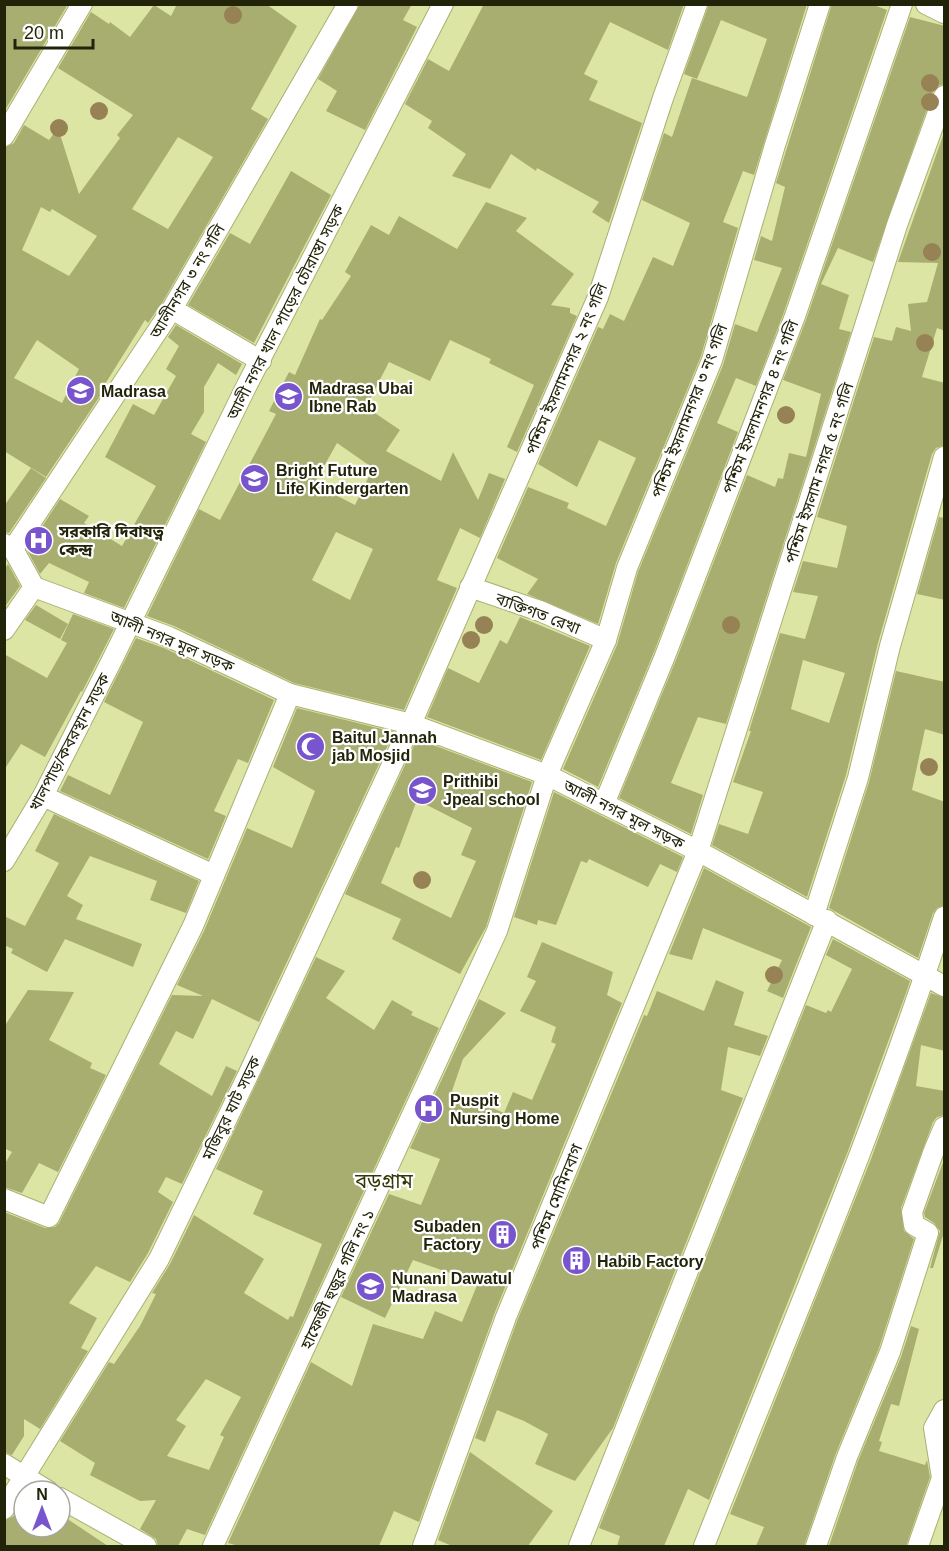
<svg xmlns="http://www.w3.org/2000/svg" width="949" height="1551" font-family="Helvetica,'Noto Sans Bengali',sans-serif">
	<rect width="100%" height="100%" fill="#dde5a5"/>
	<g fill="#a8ae70" fill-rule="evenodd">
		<polygon points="4,4 68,4 4,112"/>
		<path d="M 177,4 L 266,4 L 297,26 L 251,109 L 268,119 L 162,303 L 148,323 L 145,320 L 102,389 L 104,390 L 46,477 L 4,451 L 4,148 L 14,143 L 24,125 L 49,140 L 58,128 L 79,194 L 120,138 L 117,135 L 133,115 L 58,68 L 91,12 L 109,24 L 110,22 L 130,37 L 154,5 L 171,16 ZM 178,137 L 213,157 L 168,229 L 132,209 ZM 41,207 L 50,212 L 52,209 L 97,236 L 69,276 L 22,250 ZM 37,340 L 79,369 L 62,403 L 14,378 Z"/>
		<polygon points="360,4 412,4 403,20 417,27 365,130 326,111 337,91 318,79"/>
		<polygon points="484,4 684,4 668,50 610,22 584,74 598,81 589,100 642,123 609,223 592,212 599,202 537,168 536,171 511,154 490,189 452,176 466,154 428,128 432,121 405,104 428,59 449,71"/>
		<polygon points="709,4 807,4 754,175 743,171 723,222 738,228 701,356 616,563 598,624 527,594 538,579 497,558 528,487 569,503 567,508 606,526 636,458 599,440 577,487 538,464 598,327 603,329 610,314 624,321 653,257 673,266 690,223 642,200 664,133 672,137 692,78 747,97 767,39 721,20 697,79 684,74"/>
		<polygon points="832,4 871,4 887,10 784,312 756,386 736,378 717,423 738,432 654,652 598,787 563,769 617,645 638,572 723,365 735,324 757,332 782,268 754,260 761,236 772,241 785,187 776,183"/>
		<polygon points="910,17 945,26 945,84 937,86 933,92 873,262 838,248 821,284 849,295 839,329 851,332 726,724 698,717 671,783 703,795 691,834 619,798 676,660 747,475 775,487 778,478 783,479 789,453 806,457 821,394 783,380 806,320"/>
		<path d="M 945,130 L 945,331 L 937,328 L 922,377 L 945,383 L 945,445 L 936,448 L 932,454 L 878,643 L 846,775 L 807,897 L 712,845 L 719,824 L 748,834 L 763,792 L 733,782 L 751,731 L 749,731 L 780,633 L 805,639 L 818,596 L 793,592 L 803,561 L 837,568 L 847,526 L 817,517 L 874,337 L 892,341 L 896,327 L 911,331 L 908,304 L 927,302 L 938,263 L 898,262 ZM 803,660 L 845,673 L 829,723 L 791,709 Z"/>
		<polygon points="291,171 331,195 254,343 188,305 230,233 250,244"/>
		<path d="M 486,202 L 527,218 L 516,231 L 574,274 L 551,305 L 570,308 L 570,313 L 577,316 L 517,452 L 507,447 L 534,385 L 489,363 L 491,359 L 450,340 L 430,381 L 389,362 L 366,407 L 400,430 L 386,451 L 441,481 L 453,452 L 478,500 L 489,473 L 505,479 L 480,538 L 460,528 L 437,580 L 457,588 L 404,710 L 294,683 L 174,626 L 147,616 L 199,509 L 220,520 L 276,414 L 269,411 L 289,372 L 295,375 L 320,319 L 322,320 L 351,276 L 345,272 L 371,225 L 389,235 L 399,216 L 457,249 ZM 337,443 L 373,468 L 355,505 L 314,484 ZM 336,532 L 373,549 L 350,600 L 312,580 Z"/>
		<polygon points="176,325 242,364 236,375 218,363 204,387 204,412 191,434 206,442 124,608 84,593 89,582 49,563 40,574 27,550 60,499 89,516 84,523 122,546 156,486 105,457 133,404 154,415 176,376 166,369 179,346 168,337"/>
		<polygon points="31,468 46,478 9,533 4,532 4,506"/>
		<polygon points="939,517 945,518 945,600 917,594"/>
		<polygon points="8,564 20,586 4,608 4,570"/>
		<polygon points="36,605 68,624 60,639 25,620"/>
		<polygon points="73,614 114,629 82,692 81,691 45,757 21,744 4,770 4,654 47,678 67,643 61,640"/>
		<polygon points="520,617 590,646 541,760 427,717 448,668 479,683 500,640 507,644"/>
		<polygon points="136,638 164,648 274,700 248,763 238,759 214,811 226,816 208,859 60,791 68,775 110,795 143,722 104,702"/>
		<polygon points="896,671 945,682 945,735 925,729 912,790 945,802 945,905 937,908 933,913 918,958 829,908 869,782"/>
		<polygon points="297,708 394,732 259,1022 212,999 193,1039 176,1031 159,1064 212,1096 226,1066 237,1071 182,1184 166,1177 158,1192 173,1202 148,1253 130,1282 96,1266 69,1303 97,1318 81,1348 88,1351 40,1429 24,1419 24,1436 12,1455 4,1452 4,1212 45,1228 55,1227 59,1223 172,995 203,996 177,985 204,931 247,828 292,848 315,791 273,767"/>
		<path d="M 417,739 L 532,782 L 486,927 L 460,974 L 392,939 L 401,919 L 345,894 ZM 417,800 L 472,828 L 461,855 L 476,861 L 451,918 L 381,883 L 396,847 L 399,848 Z"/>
		<polygon points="554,792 683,857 677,872 660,864 648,887 589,859 587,863 581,861 556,925 538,920 537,925 514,917"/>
		<polygon points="54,814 199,881 186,913 150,900 157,881 90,856 67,896 83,905 76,919 142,944 133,967 65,939 47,972 11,953 13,949 4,945 4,916 25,926 59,863 35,851"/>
		<polygon points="704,868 811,927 783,998 767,991 782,960 703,928 692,960 669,954"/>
		<polygon points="833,939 910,981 906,993 848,1151 709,1500 688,1489 664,1546 617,1546 620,1536 599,1528 806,1005 826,1013 828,1010 831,1012 852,969 826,955"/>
		<polygon points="542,942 613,972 607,995 622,1003 495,1312 419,1522 394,1511 379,1546 239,1546 228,1543 311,1362 352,1386 373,1324 423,1339 435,1311 462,1322 478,1283 413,1260 385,1318 341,1297 389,1194 421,1205 440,1159 410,1148 479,999 506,1013 463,1059 452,1091 504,1113 513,1092 532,1100 556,1044 551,1042 556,1027 520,1011 536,981 527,977"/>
		<path d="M 316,957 L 345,971 L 326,998 L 374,1030 L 392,1000 L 413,1012 L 411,1015 L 439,1028 L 205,1535 L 187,1529 L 178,1546 L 158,1546 L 156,1539 L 140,1529 L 156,1500 L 140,1501 L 90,1475 L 95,1463 L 60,1441 L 109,1362 L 114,1364 L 140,1326 L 156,1294 L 152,1293 L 170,1264 L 194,1215 L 264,1259 L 244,1293 L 288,1320 L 290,1316 L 293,1317 L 322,1244 L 253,1214 L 263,1191 L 216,1169 ZM 206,1379 L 241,1397 L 220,1435 L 224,1437 L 209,1470 L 167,1456 L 186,1426 L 176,1420 Z"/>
		<polygon points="716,980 744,992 734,1025 768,1036 760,1056 728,1047 721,1090 743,1098 613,1428 575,1481 535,1464 548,1434 524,1421 497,1410 485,1442 475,1438 517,1321 644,1015 647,1016 657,991 704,1011"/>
		<polygon points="28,990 74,992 49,1040 92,1063 90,1068 106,1075 58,1172 39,1163 22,1193 4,1187 4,1165 12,1152 4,1148 4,1027"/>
		<polygon points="931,993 945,998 945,1051 921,1045 916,1086 945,1091 945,1115 937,1117 933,1122 901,1208 904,1231 914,1239 879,1348 836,1453 804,1546 756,1546 764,1527 730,1514 871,1159"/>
		<polygon points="945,1157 945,1229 933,1268 930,1268 940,1231 934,1223 925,1217 924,1213"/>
		<polygon points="911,1326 919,1329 899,1406 891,1404 879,1441 882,1442 879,1451 925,1465 927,1460 930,1477 906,1546 829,1546 858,1461 901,1357"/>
		<polygon points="470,1452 553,1511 528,1546 452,1546 438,1540"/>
		<polygon points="24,1500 24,1527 60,1527 60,1514 108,1546 4,1546 4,1521 14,1516"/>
	</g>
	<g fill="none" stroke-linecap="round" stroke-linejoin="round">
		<defs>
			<g id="minor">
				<polyline points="926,4 944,13"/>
				<polyline points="4,136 82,4"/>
				<polyline points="172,309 261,361"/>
				<polyline points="4,544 13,549 34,587 169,637 290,694 411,724 547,775 698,851 944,986"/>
				<polyline points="13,549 172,309 348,4"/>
				<polyline points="470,587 540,611 606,640"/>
				<polyline points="4,630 34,587"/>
				<polyline points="43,796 214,875"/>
				<polyline points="604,804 665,656 795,316 902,4"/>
				<polyline points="4,861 43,796 112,660 245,389 443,4"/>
				<polyline points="814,915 858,778 890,646 944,457"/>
				<polyline points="4,1199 49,1217 193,926 290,694"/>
				<polyline points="4,1464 48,1491"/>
				<polyline points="60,1498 146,1546"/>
				<polyline points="4,1509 159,1259 249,1073 411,724 598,297 663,98 697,4"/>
				<polyline points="213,1546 497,931 547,775 606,640 627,568 712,360 775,145 820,4"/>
				<polyline points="423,1546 506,1317 698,851 897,225 944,96"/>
				<polyline points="579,1546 827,920"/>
				<path d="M 704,1546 C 786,1337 875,1131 944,917"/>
				<polyline points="816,1546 847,1457 890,1352 928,1233 914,1225 912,1212 933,1153 944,1127"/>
				<polyline points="918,1546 942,1478 934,1428 944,1410"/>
			</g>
		</defs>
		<use href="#minor" stroke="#aab072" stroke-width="22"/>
		<use href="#minor" stroke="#fff" stroke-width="20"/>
	</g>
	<g fill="#968254">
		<circle cx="233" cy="15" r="9"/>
		<circle cx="930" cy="83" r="9"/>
		<circle cx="930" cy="102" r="9"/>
		<circle cx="99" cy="111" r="9"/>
		<circle cx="59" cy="128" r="9"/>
		<circle cx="932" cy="252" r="9"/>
		<circle cx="925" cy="343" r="9"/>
		<circle cx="786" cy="415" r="9"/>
		<circle cx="484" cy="625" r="9"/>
		<circle cx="731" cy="625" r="9"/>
		<circle cx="471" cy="640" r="9"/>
		<circle cx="929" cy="767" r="9"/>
		<circle cx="422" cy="880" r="9"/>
		<circle cx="774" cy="975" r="9"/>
	</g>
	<defs>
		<symbol id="school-disc" viewBox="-11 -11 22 22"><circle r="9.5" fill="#7854cd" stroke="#fff"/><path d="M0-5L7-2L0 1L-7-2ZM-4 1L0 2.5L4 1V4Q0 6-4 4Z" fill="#fff"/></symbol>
		<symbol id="hospital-disc" viewBox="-11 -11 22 22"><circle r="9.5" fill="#7854cd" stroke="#fff"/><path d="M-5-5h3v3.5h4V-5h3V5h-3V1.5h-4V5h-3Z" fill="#fff"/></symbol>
		<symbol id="mosque-disc" viewBox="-11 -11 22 22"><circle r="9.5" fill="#7854cd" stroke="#fff"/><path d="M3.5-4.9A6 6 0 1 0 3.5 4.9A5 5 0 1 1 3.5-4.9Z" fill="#fff"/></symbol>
		<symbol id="building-disc" viewBox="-11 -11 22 22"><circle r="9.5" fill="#7854cd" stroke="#fff"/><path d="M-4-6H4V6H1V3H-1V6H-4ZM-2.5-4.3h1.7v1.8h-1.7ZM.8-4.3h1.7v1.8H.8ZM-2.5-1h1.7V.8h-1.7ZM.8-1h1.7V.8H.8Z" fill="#fff"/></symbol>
	</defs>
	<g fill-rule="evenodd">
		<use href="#school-disc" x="64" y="374" width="33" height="33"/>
		<use href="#school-disc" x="272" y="380" width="33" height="33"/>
		<use href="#school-disc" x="238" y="462" width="33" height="33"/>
		<use href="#hospital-disc" x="22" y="524" width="33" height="33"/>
		<use href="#mosque-disc" x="294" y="730" width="33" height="33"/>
		<use href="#school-disc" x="406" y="774" width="33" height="33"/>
		<use href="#hospital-disc" x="412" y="1092" width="33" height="33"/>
		<use href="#building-disc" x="486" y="1218" width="33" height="33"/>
		<use href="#building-disc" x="560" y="1244" width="33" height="33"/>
		<use href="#school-disc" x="354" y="1270" width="33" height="33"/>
	</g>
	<g text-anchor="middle" stroke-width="4.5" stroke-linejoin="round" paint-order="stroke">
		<g font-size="16" fill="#22240a" stroke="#fff">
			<text transform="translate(187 281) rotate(-59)" y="6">আলীনগর ৩ নং গলি</text>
			<text transform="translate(285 312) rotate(-63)" y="6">আলী নগর খাল পাড়ের চৌরাস্তা সড়ক</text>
			<text transform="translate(566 369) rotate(-67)" y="6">পশ্চিম ইসলামনগর ২ নং গলি</text>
			<text transform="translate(760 407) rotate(-69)" y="6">পশ্চিম ইসলামনগর ৪ নং গলি</text>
			<text transform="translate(689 411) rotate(-69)" y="6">পশ্চিম ইসলামনগর ৩ নং গলি</text>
			<text transform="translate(819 473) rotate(-72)" y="6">পশ্চিম ইসলাম নগর ৫ নং গলি</text>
			<text transform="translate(538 613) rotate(21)" y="6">ব্যক্তিগত রেখা</text>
			<text transform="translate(172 641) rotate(23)" y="6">আলী নগর মূল সড়ক</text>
			<text transform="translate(69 742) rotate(-62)" y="6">খালপাড়/কবরস্থান সড়ক</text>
			<text transform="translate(624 814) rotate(27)" y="6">আলী নগর মূল সড়ক</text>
			<text transform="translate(231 1108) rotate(-64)" y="6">মজিবুর ঘাট সড়ক</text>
			<text transform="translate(556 1197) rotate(-68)" y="6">পশ্চিম মোমিনবাগ</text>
			<text transform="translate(337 1279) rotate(-65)" y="6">হাফেজী হুজুর গলি নং ১</text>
		</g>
		<g font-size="16" font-weight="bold" fill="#22240a" stroke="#fff" text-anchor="start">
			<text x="309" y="394">Madrasa Ubai<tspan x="309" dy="18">Ibne Rab</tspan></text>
			<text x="101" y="397">Madrasa</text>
			<text x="276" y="476">Bright Future<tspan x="276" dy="18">Life Kindergarten</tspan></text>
			<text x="59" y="537">সরকারি দিবাযত্ন<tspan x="59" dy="18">কেন্দ্র</tspan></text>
			<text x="332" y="743">Baitul Jannah<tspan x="332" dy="18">jab Mosjid</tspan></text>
			<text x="443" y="787">Prithibi<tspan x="443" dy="18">Jpeal school</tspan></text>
			<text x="450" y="1106">Puspit<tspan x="450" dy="18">Nursing Home</tspan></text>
			<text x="481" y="1232" text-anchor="end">Subaden<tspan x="481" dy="18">Factory</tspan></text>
			<text x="597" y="1267">Habib Factory</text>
			<text x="392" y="1284">Nunani Dawatul<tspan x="392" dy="18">Madrasa</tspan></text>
		</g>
		<g font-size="20" fill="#343707" stroke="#fff">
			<text x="384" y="1188">বড়গ্রাম</text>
		</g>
	</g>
	<rect width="949" height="1551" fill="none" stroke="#22240a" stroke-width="12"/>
	<g transform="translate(42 1509)"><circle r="28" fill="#ffffff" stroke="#a7a79d" stroke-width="1.5"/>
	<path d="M0-4.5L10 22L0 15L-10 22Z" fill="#7854cd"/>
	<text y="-9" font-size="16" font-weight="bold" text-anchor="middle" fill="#22240a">N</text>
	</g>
	<path d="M15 39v9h78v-9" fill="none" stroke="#22240a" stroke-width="3"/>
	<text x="24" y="39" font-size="18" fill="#22240a" stroke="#ffffff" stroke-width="4.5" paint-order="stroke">20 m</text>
</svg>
